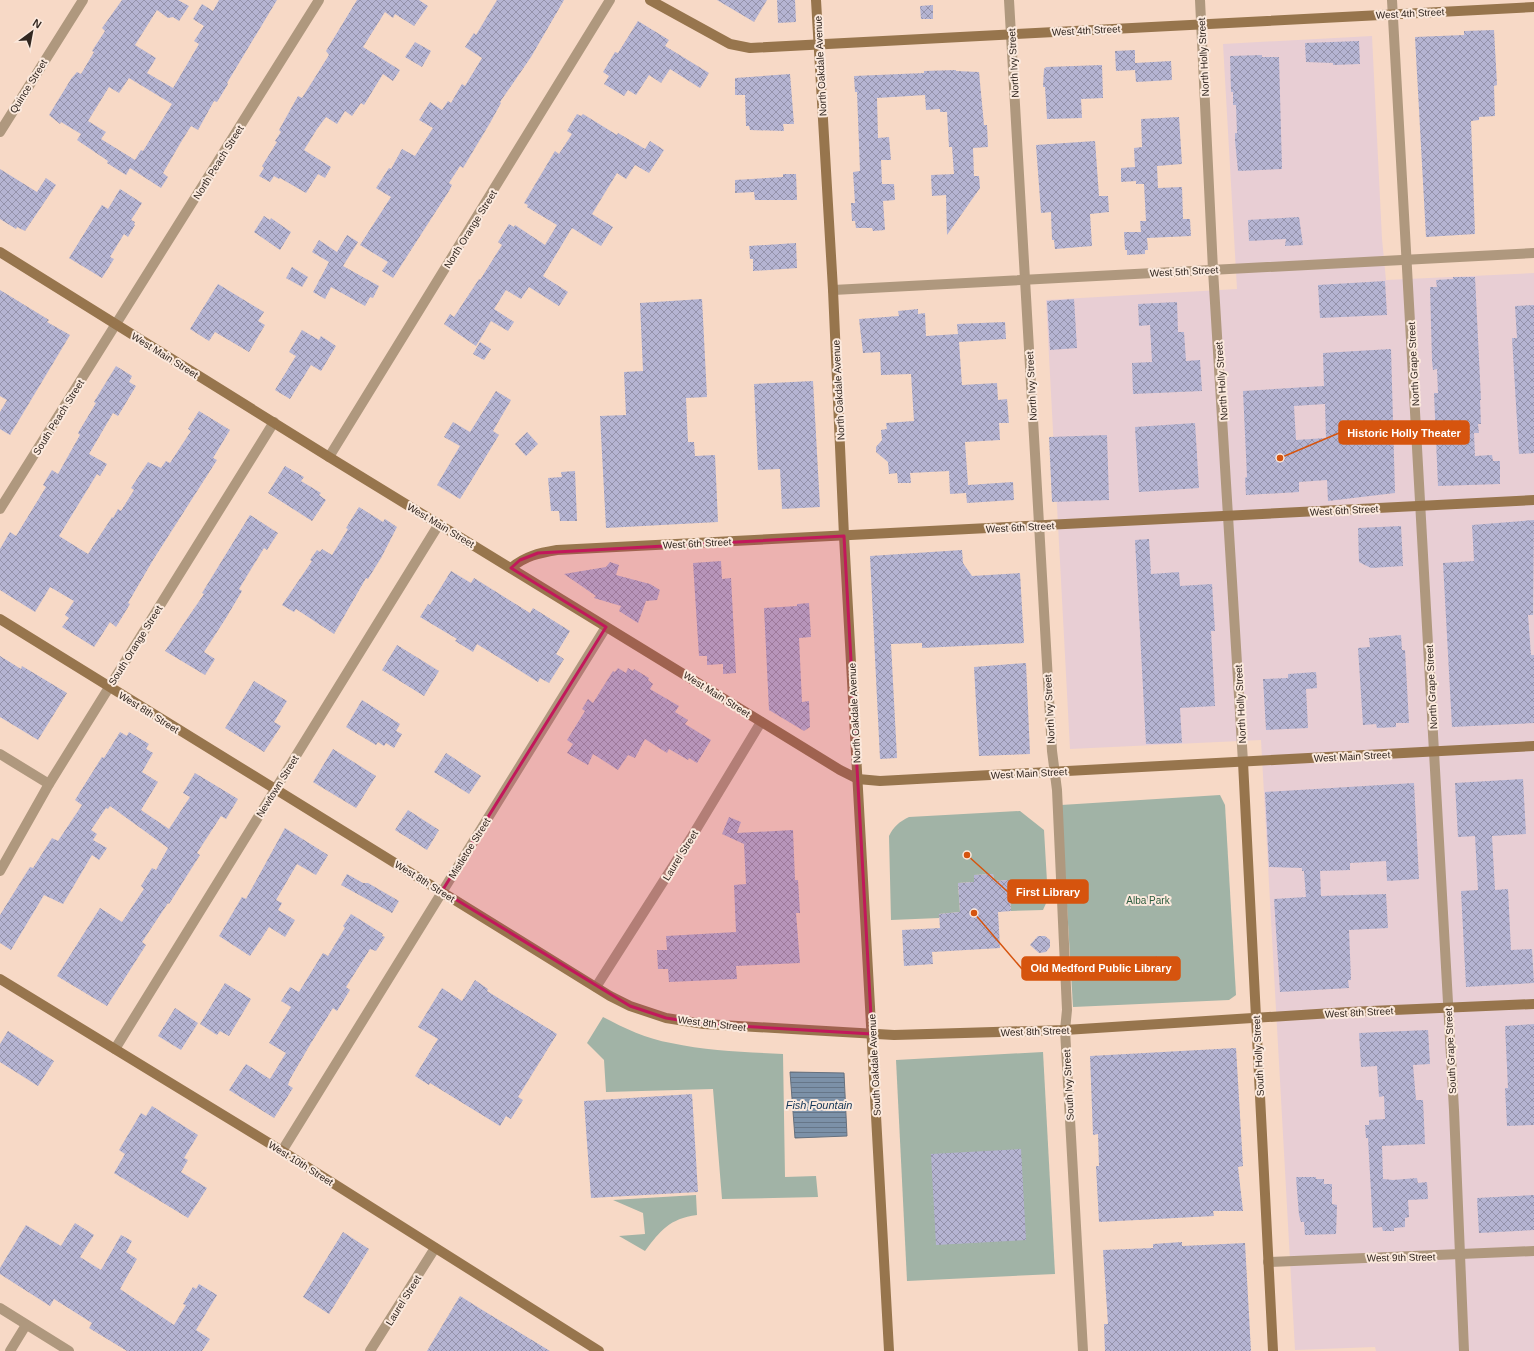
<svg xmlns="http://www.w3.org/2000/svg" width="1534" height="1351" font-family="Helvetica,sans-serif">
	<defs>
		<pattern id="water-rules" width="6" height="5" patternUnits="userSpaceOnUse"><rect width="6" height="5" fill="#7c91a8"/><path d="M0 2.5h6" fill="none" stroke="#667688"/></pattern>
		<pattern id="building-cross-hatch" width="8" height="8" patternUnits="userSpaceOnUse"><rect width="8" height="8" fill="#b5b4d2"/><path d="M0 0l8 8M0 8l8-8" fill="none" stroke="#9492aa"/></pattern>
	</defs>
	<rect width="100%" height="100%" fill="#f7d9c6"/>
	<polygon fill="#e8ced4" points="1372,36 1382,239 1386,280 1534,273 1534,1351 1376,1351 1375,1347 1295,1350 1261,740 1070,749 1046,300 1237,289 1223,44"/>
	<g fill="#a1b3a6">
		<polygon points="1220,795 1225,805 1236,995 1229,1000 1073,1007 1061,805"/>
		<path d="M 1020,811 L 1044,830 L 1048,899 L 1043,910 L 1011,911 L 1009,880 L 994,881 L 993,874 L 974,875 L 974,882 L 958,883 L 960,912 L 939,914 L 939,918 L 891,920 L 889,836 C 894,826 899,822 909,817 Z"/>
		<path d="M 603,1017 C 624,1028 647,1039 671,1043 C 708,1051 746,1052 783,1054 L 785,1177 L 816,1176 L 818,1197 L 722,1199 L 713,1089 L 606,1092 L 604,1060 L 587,1043 Z"/>
		<polygon points="1043,1052 1055,1274 907,1281 896,1060"/>
		<path d="M 696,1195 L 697,1215 C 669,1219 661,1230 645,1251 L 619,1236 L 645,1234 L 643,1213 L 613,1200 Z"/>
	</g>
	<g fill="url(#water-rules)" stroke="#66717f">
		<polygon points="1148,896 1161,896 1164,900 1163,904 1148,905 1146,901"/>
		<polygon points="790,1072 844,1073 847,1136 795,1138"/>
	</g>
	<g fill="url(#building-cross-hatch)" fill-rule="evenodd">
		<path d="M 122,0 L 178,0 L 189,6 L 179,21 L 173,17 L 168,18 L 157,10 L 135,45 L 156,58 L 147,73 L 173,88 L 199,44 L 194,41 L 204,26 L 193,19 L 202,4 L 213,11 L 219,0 L 277,0 L 227,83 L 228,84 L 217,102 L 214,101 L 198,130 L 191,126 L 181,142 L 163,173 L 168,177 L 161,188 L 130,168 L 126,175 L 107,163 L 108,161 L 77,140 L 81,134 L 61,122 L 60,124 L 49,115 L 71,79 L 77,72 L 81,74 L 94,52 L 92,51 L 105,31 L 102,28 ZM 129,78 L 172,104 L 143,151 L 141,150 L 135,160 L 101,139 L 106,132 L 88,121 L 109,87 L 119,93 Z"/>
		<polygon points="357,0 419,0 428,6 414,26 395,14 393,18 385,12 363,47 400,70 393,81 383,74 364,105 361,103 352,116 345,111 337,124 326,117 317,129 304,150 331,167 325,178 318,174 306,193 280,178 279,179 274,176 270,182 259,176 264,168 262,166 277,142 275,141 281,132 279,130 298,96 302,98 329,55 326,51"/>
		<polygon points="497,0 564,0 531,57 500,102 501,103 490,123 463,168 460,166 449,183 452,185 449,191 393,278 382,271 388,262 360,245 391,197 376,188 389,168 391,169 402,149 415,156 433,128 419,120 430,102 442,110 448,101 451,103 462,84 465,86 482,58 465,47 474,33 476,35"/>
		<polygon points="717,0 767,0 754,22"/>
		<polygon points="777,0 795,0 796,22 778,23"/>
		<polygon points="933,5 933,19 921,19 920,6"/>
		<polygon points="638,21 669,40 665,46 709,73 700,88 670,69 661,83 649,75 636,95 628,90 624,96 604,84 609,76 603,72 615,52 618,53"/>
		<polygon points="1494,30 1497,85 1494,86 1495,116 1479,117 1479,120 1471,121 1475,234 1426,237 1415,37 1464,35 1464,31"/>
		<polygon points="1359,41 1360,64 1333,65 1333,63 1306,62 1305,43"/>
		<polygon points="415,42 431,51 422,67 405,57"/>
		<polygon points="1135,50 1135,63 1171,61 1172,80 1136,82 1135,70 1116,71 1115,51"/>
		<polygon points="1262,55 1262,57 1279,57 1282,169 1238,171 1235,140 1235,133 1237,133 1236,105 1233,105 1233,92 1231,92 1230,56"/>
		<polygon points="1102,65 1103,98 1081,99 1082,118 1047,119 1045,87 1043,87 1044,69 1046,67"/>
		<polygon points="956,70 956,71 979,72 984,125 987,125 988,147 973,148 974,176 979,176 980,188 947,235 946,195 932,196 931,175 954,174 952,147 949,147 947,112 940,112 940,109 926,110 925,95 877,98 878,138 889,137 891,160 881,160 882,184 894,184 895,200 883,201 885,230 873,231 872,228 856,228 855,221 852,221 851,203 855,203 853,172 860,171 857,92 855,92 854,76 924,73 924,71"/>
		<polygon points="790,74 794,124 783,124 784,131 750,130 749,126 746,126 745,95 735,95 735,78"/>
		<polygon points="577,114 581,116 583,114 617,135 618,133 645,149 650,141 664,150 649,173 635,165 626,179 617,173 592,214 613,227 601,246 572,228 543,276 568,292 559,306 529,287 521,299 506,290 494,309 514,322 508,331 491,321 476,346 444,324 450,314 454,317 479,279 480,280 502,245 498,242 509,224 514,227 515,225 545,245 557,225 527,207 528,205 524,203 555,151 559,154 572,134 567,131"/>
		<polygon points="1179,117 1182,164 1157,166 1158,188 1182,187 1183,219 1190,219 1191,236 1147,238 1148,250 1145,250 1145,254 1127,255 1127,250 1125,250 1124,232 1141,232 1140,221 1146,221 1144,184 1136,184 1136,181 1121,182 1121,168 1135,167 1134,148 1142,147 1141,119"/>
		<polygon points="1095,141 1099,196 1108,196 1109,212 1090,214 1092,246 1055,249 1054,240 1052,240 1051,212 1041,213 1036,145"/>
		<polygon points="0,169 37,192 46,178 56,185 25,231 17,227 16,229 0,219"/>
		<polygon points="783,174 796,174 797,200 755,200 754,192 735,193 735,180 783,177"/>
		<polygon points="120,189 142,203 131,220 135,222 134,224 135,225 128,237 124,234 110,257 114,259 102,278 69,258 102,205 108,209"/>
		<polygon points="264,216 270,220 271,218 291,232 280,250 254,232"/>
		<polygon points="1299,217 1303,245 1285,246 1286,239 1249,241 1248,220"/>
		<polygon points="347,235 358,242 343,266 379,286 373,298 370,297 365,306 331,287 325,299 313,292 329,262 312,252 319,240 337,252"/>
		<polygon points="796,243 797,268 753,271 753,259 750,259 749,246"/>
		<polygon points="292,267 308,277 302,287 286,278"/>
		<polygon points="1453,277 1475,277 1481,400 1480,400 1481,424 1478,424 1479,433 1474,433 1475,456 1492,455 1493,461 1500,461 1500,484 1438,486 1434,393 1438,393 1437,369 1433,370 1432,361 1430,287 1437,287 1436,280 1453,279"/>
		<polygon points="1385,281 1387,315 1320,318 1318,285"/>
		<polygon points="218,284 264,312 258,321 265,325 249,352 215,332 209,341 190,329"/>
		<polygon points="0,290 49,320 47,322 70,335 10,435 0,429 0,412 7,400 0,396"/>
		<polygon points="702,299 707,397 686,398 688,442 694,442 695,456 715,455 718,522 606,528 600,416 626,415 624,372 643,371 640,303"/>
		<polygon points="1074,299 1077,348 1050,350 1047,301"/>
		<polygon points="1177,302 1178,332 1184,332 1186,361 1200,360 1202,391 1133,394 1132,363 1152,362 1150,325 1139,326 1138,304"/>
		<polygon points="1534,305 1534,453 1519,454 1512,338 1517,338 1515,306"/>
		<polygon points="918,309 918,314 925,313 926,336 958,334 957,324 1005,322 1006,339 959,342 962,385 997,383 998,400 1007,399 1009,423 999,423 1000,440 965,442 968,485 1013,482 1014,500 967,503 966,493 950,494 949,471 910,473 911,483 898,483 897,473 889,474 888,462 876,452 876,447 882,440 881,430 887,429 886,423 914,421 911,374 881,375 880,352 863,353 859,319 899,316 898,311"/>
		<polygon points="302,330 319,340 321,336 336,346 321,371 311,365 290,399 275,390 296,356 289,352"/>
		<polygon points="480,342 491,349 484,360 473,354"/>
		<path d="M 1391,349 L 1395,493 L 1328,501 L 1327,480 L 1299,482 L 1299,492 L 1246,495 L 1245,478 L 1247,477 L 1243,391 L 1324,386 L 1323,353 ZM 1325,404 L 1326,438 L 1296,440 L 1294,406 Z"/>
		<polygon points="116,366 132,376 129,382 136,386 118,416 113,413 89,454 107,464 100,476 97,474 59,536 88,554 112,517 113,518 118,509 121,511 134,490 131,488 148,462 161,468 166,461 170,463 191,431 188,429 199,411 230,430 213,458 217,460 153,560 128,603 130,604 116,627 110,622 94,647 62,627 69,618 65,615 74,601 50,587 35,612 0,590 0,549 10,532 16,536 46,487 43,485 52,470 58,474 80,435 78,433 96,403 94,402"/>
		<polygon points="813,381 820,507 782,509 780,469 758,470 754,384"/>
		<polygon points="496,391 511,400 493,431 499,435 460,499 437,485 460,446 444,437 453,422 470,432"/>
		<polygon points="1195,423 1199,488 1139,492 1135,427"/>
		<polygon points="527,432 538,444 526,456 515,444"/>
		<polygon points="1107,435 1109,500 1052,502 1049,437"/>
		<polygon points="285,466 304,477 301,481 321,493 319,495 326,500 312,521 268,493"/>
		<polygon points="575,471 577,521 560,521 559,511 551,511 548,478 562,477 561,472"/>
		<polygon points="359,507 383,522 385,519 397,527 381,558 368,579 366,578 334,634 296,609 294,612 282,605 312,561 310,560 317,550 320,552 322,549 332,555 348,529 346,528"/>
		<polygon points="250,515 278,533 267,550 264,548 239,589 242,591 226,618 204,652 215,659 205,675 165,651 204,594 202,593"/>
		<polygon points="1534,520 1533,615 1528,615 1531,655 1534,655 1534,723 1452,727 1443,563 1474,561 1472,525"/>
		<polygon points="1401,526 1403,566 1371,568 1359,562 1358,528"/>
		<polygon points="1149,539 1151,574 1179,572 1180,586 1212,584 1215,631 1211,631 1215,706 1180,708 1182,743 1146,744 1135,540"/>
		<polygon points="962,550 963,563 972,576 1020,573 1024,643 922,648 922,643 891,644 897,758 880,759 870,556"/>
		<polygon points="721,561 722,579 731,578 736,673 723,674 723,664 707,665 707,656 699,656 693,563"/>
		<polygon points="610,562 619,565 616,575 650,584 660,590 657,600 646,601 638,623 619,611 621,606 594,598 596,596 564,574 606,567"/>
		<polygon points="451,571 471,583 474,578 530,613 533,608 570,631 556,654 564,659 549,683 540,678 538,682 477,644 473,652 455,641 457,639 420,617 428,604 430,605"/>
		<polygon points="809,603 811,637 799,638 802,702 809,701 810,727 804,731 769,710 764,608 797,606 797,604"/>
		<polygon points="1401,635 1402,650 1405,650 1409,723 1396,723 1396,727 1377,728 1376,724 1363,725 1358,648 1370,647 1369,638"/>
		<polygon points="397,645 439,671 424,696 382,670"/>
		<polygon points="0,656 21,669 22,666 67,693 38,740 0,717"/>
		<polygon points="1026,663 1030,754 979,756 974,667"/>
		<polygon points="618,668 626,673 628,668 633,671 634,669 649,678 648,680 653,684 650,689 679,706 675,712 688,720 685,724 711,740 697,763 689,758 688,760 669,749 667,753 645,739 635,758 628,755 618,770 593,754 588,765 567,753 573,744 567,740 585,711 582,709 588,699 593,703 613,671 615,672"/>
		<polygon points="1316,672 1317,688 1306,689 1308,728 1266,730 1263,679 1288,678 1288,674"/>
		<polygon points="254,681 287,701 274,722 281,726 264,752 225,728"/>
		<polygon points="362,700 400,724 396,731 402,734 394,748 386,743 384,746 378,742 376,745 346,727"/>
		<polygon points="120,732 127,736 129,732 149,744 146,749 153,753 142,772 158,782 141,810 169,829 190,797 183,793 195,773 238,799 226,819 221,816 197,853 200,855 169,904 168,903 142,942 146,945 107,1006 57,976 100,908 122,922 144,889 141,886 152,868 156,870 168,848 110,806 108,809 106,808 91,830 97,834 93,840 107,848 99,860 92,855 63,904 44,895 11,950 0,943 0,915 30,867 33,868 52,838 58,841 82,805 75,800 102,757 104,758"/>
		<polygon points="333,749 376,776 356,808 313,782"/>
		<polygon points="446,753 481,776 469,794 434,772"/>
		<polygon points="1523,779 1526,834 1492,836 1495,890 1508,889 1511,950 1532,949 1534,983 1466,987 1461,891 1478,890 1475,836 1458,837 1455,783"/>
		<polygon points="1414,783 1419,879 1387,881 1386,861 1350,863 1350,870 1320,871 1321,896 1386,894 1388,928 1349,930 1351,980 1348,980 1349,988 1280,992 1274,899 1306,897 1304,871 1302,871 1302,868 1269,867 1265,792"/>
		<polygon points="408,810 439,830 427,850 395,830"/>
		<polygon points="729,817 741,822 737,833 793,830 795,880 798,880 800,913 796,913 800,963 736,966 737,979 669,982 668,969 658,969 657,950 667,950 666,936 736,932 734,885 746,884 744,844 722,834"/>
		<polygon points="285,828 328,855 316,875 297,864 276,900 282,903 278,910 295,920 285,937 269,927 250,956 219,936 242,897 246,899"/>
		<polygon points="347,874 363,883 368,883 399,901 392,913 341,885"/>
		<polygon points="993,874 994,881 1009,880 1011,911 998,912 1000,948 932,952 933,964 904,966 902,930 940,928 939,914 960,912 958,883 974,882 974,875"/>
		<polygon points="351,914 383,934 382,936 385,937 376,951 370,949 346,987 350,990 337,1011 333,1008 311,1043 290,1079 288,1085 293,1088 274,1118 229,1090 246,1064 270,1079 286,1053 269,1043 291,1007 281,1001 290,987 299,992 323,953 328,956 345,928 343,926"/>
		<polygon points="1038,936 1045,936 1050,940 1050,947 1046,952 1039,953 1030,945"/>
		<polygon points="1157,956 1164,967 1152,974 1145,963"/>
		<polygon points="475,980 488,989 487,991 557,1034 518,1097 523,1100 511,1119 506,1116 500,1126 430,1083 429,1085 415,1076 438,1039 418,1027 442,988 462,1001"/>
		<polygon points="225,983 251,999 229,1036 220,1031 217,1035 200,1024"/>
		<polygon points="175,1008 198,1023 181,1050 158,1036"/>
		<polygon points="1534,1024 1534,1125 1507,1126 1505,1088 1508,1088 1505,1026"/>
		<polygon points="1428,1030 1430,1064 1413,1065 1416,1100 1423,1100 1425,1144 1382,1146 1383,1179 1393,1180 1417,1178 1418,1183 1427,1182 1428,1199 1408,1200 1409,1217 1405,1218 1405,1227 1394,1228 1394,1231 1383,1231 1382,1227 1373,1228 1368,1138 1366,1138 1365,1125 1369,1125 1369,1120 1385,1119 1384,1096 1379,1097 1377,1066 1361,1067 1359,1033"/>
		<polygon points="8,1031 54,1061 38,1086 0,1062 0,1044"/>
		<polygon points="1236,1048 1243,1166 1238,1167 1243,1211 1213,1211 1214,1216 1099,1222 1096,1166 1099,1166 1098,1134 1093,1135 1090,1056"/>
		<polygon points="692,1094 698,1192 591,1198 584,1101"/>
		<polygon points="152,1106 198,1135 184,1158 188,1160 181,1172 207,1188 188,1218 114,1173 125,1154 119,1150 141,1113 146,1116"/>
		<polygon points="1021,1149 1026,1240 936,1245 931,1154"/>
		<polygon points="1296,1177 1316,1177 1316,1179 1324,1179 1324,1184 1332,1184 1332,1204 1337,1205 1336,1234 1305,1235 1304,1222 1301,1222 1299,1215"/>
		<polygon points="1534,1195 1534,1230 1479,1233 1477,1198"/>
		<polygon points="75,1223 94,1235 80,1257 101,1270 121,1235 132,1241 126,1252 137,1259 120,1289 174,1325 186,1305 183,1304 193,1287 196,1289 199,1284 217,1295 196,1330 210,1339 202,1351 127,1351 89,1328 92,1323 54,1299 50,1306 0,1274 0,1268 26,1225 61,1246"/>
		<polygon points="343,1232 369,1249 329,1314 303,1297"/>
		<polygon points="1182,1242 1182,1246 1245,1243 1251,1351 1105,1351 1104,1324 1108,1324 1103,1250 1153,1248 1153,1244"/>
		<polygon points="460,1296 484,1311 550,1351 427,1351"/>
	</g>
	<g fill="none" stroke-linecap="round" stroke-linejoin="round">
		<g stroke="#af987e" stroke-width="10">
			<polyline points="1009,0 1052,751 1057,790 1067,1010 1065,1030 1083,1351"/>
			<polyline points="1200,0 1213,270 1243,762"/>
			<polyline points="1392,0 1454,1110 1464,1351"/>
			<polyline points="0,132 83,0"/>
			<polyline points="833,290 1534,253"/>
			<polyline points="329,457 610,0"/>
			<polyline points="0,509 319,0"/>
			<polyline points="0,754 49,784"/>
			<polyline points="0,871 49,784 274,422"/>
			<polyline points="596,987 691,838 761,722"/>
			<polyline points="115,1049 439,524"/>
			<polyline points="282,1151 606,627"/>
			<polyline points="1268,1262 1534,1251"/>
			<polyline points="0,1308 69,1351"/>
			<polyline points="10,1351 26,1325"/>
			<polyline points="370,1351 435,1248"/>
		</g>
		<g stroke="#97754d" stroke-width="10">
			<polyline points="650,0 730,44 750,48 1534,7"/>
			<polyline points="816,0 833,290 844,536 889,1351"/>
			<polyline points="0,252 329,457 840,770 858,779 880,781 1534,746"/>
			<path d="M 511,568 C 525,556 539,553 557,550 L 1534,500"/>
			<polyline points="0,619 610,996 630,1006 666,1018 704,1024 894,1035 1065,1030 1348,1012 1534,1004"/>
			<polyline points="1243,762 1273,1351"/>
			<polyline points="0,979 282,1151 599,1351"/>
		</g>
	</g>
	<path fill="#c2185b" fill-opacity="0.2" stroke="#c2185b" stroke-width="3" stroke-linejoin="round" d="M 844,536 L 872,1034 L 704,1024 L 666,1018 L 630,1006 L 442,891 L 606,627 L 511,568 L 520,560 L 538,553 Z"/>
	<g text-anchor="middle" stroke-width="4" stroke-linejoin="round" paint-order="stroke">
		<g font-size="10" fill="#322720" stroke="#fbe9dd">
			<text transform="translate(1410 13) rotate(-3)" y="4">West 4th Street</text>
			<text transform="translate(1086 30) rotate(-3)" y="4">West 4th Street</text>
			<text transform="translate(1203 57) rotate(-93)" y="4">North Holly Street</text>
			<text transform="translate(1013 63) rotate(-93)" y="4">North Ivy Street</text>
			<text transform="translate(820 66) rotate(-93)" y="4">North Oakdale Avenue</text>
			<text transform="translate(28 86) rotate(-58)" y="4">Quince Street</text>
			<text transform="translate(218 162) rotate(-58)" y="4">North Peach Street</text>
			<text transform="translate(470 229) rotate(-58)" y="4">North Orange Street</text>
			<text transform="translate(1184 271) rotate(-3)" y="4">West 5th Street</text>
			<text transform="translate(165 355) rotate(32)" y="4">West Main Street</text>
			<text transform="translate(1413 364) rotate(-93)" y="4">North Grape Street</text>
			<text transform="translate(1221 381) rotate(-94)" y="4">North Holly Street</text>
			<text transform="translate(1031 386) rotate(-93)" y="4">North Ivy Street</text>
			<text transform="translate(838 390) rotate(-93)" y="4">North Oakdale Avenue</text>
			<text transform="translate(58 417) rotate(-58)" y="4">South Peach Street</text>
			<text transform="translate(1344 510) rotate(-3)" y="4">West 6th Street</text>
			<text transform="translate(441 525) rotate(31)" y="4">West Main Street</text>
			<text transform="translate(1020 527) rotate(-3)" y="4">West 6th Street</text>
			<text transform="translate(697 543) rotate(-3)" y="4">West 6th Street</text>
			<text transform="translate(135 645) rotate(-58)" y="4">South Orange Street</text>
			<text transform="translate(1431 687) rotate(-93)" y="4">North Grape Street</text>
			<text transform="translate(717 694) rotate(32)" y="4">West Main Street</text>
			<text transform="translate(1240 704) rotate(-93)" y="4">North Holly Street</text>
			<text transform="translate(1049 709) rotate(-93)" y="4">North Ivy Street</text>
			<text transform="translate(149 712) rotate(32)" y="4">West 8th Street</text>
			<text transform="translate(854 713) rotate(-93)" y="4">North Oakdale Avenue</text>
			<text transform="translate(1352 756) rotate(-3)" y="4">West Main Street</text>
			<text transform="translate(1029 773) rotate(-3)" y="4">West Main Street</text>
			<text transform="translate(277 786) rotate(-58)" y="4">Newtown Street</text>
			<text transform="translate(469 848) rotate(-58)" y="4">Mistletoe Street</text>
			<text transform="translate(680 855) rotate(-58)" y="4">Laurel Street</text>
			<text transform="translate(425 881) rotate(32)" y="4">West 8th Street</text>
			<text transform="translate(1359 1012) rotate(-3)" y="4">West 8th Street</text>
			<text transform="translate(712 1023) rotate(7)" y="4">West 8th Street</text>
			<text transform="translate(1035 1031) rotate(-2)" y="4">West 8th Street</text>
			<text transform="translate(1450 1051) rotate(-93)" y="4">South Grape Street</text>
			<text transform="translate(1258 1056) rotate(-93)" y="4">South Holly Street</text>
			<text transform="translate(874 1065) rotate(-93)" y="4">South Oakdale Avenue</text>
			<text transform="translate(1068 1085) rotate(-93)" y="4">South Ivy Street</text>
			<text transform="translate(301 1163) rotate(32)" y="4">West 10th Street</text>
			<text transform="translate(1401 1257) rotate(-1)" y="4">West 9th Street</text>
			<text transform="translate(403 1300) rotate(-58)" y="4">Laurel Street</text>
		</g>
		<g font-size="10" fill="#2b5b3d" stroke="#fbe9dd">
			<text x="1148" y="904">Alba Park</text>
		</g>
		<g font-size="11" font-style="italic" fill="#113456" stroke="#fbe9dd">
			<text x="819" y="1109">Fish Fountain</text>
		</g>
	</g>
	<path fill="none" stroke="#d6540e" stroke-width="1.5" d="M1280 458L1339 433M967 855L1008 892M974 913L1022 969"/>
	<g fill="#d6540e" stroke="#fbe9dd" stroke-width="1.5">
		<circle cx="1280" cy="458" r="4"/>
		<circle cx="967" cy="855" r="4"/>
		<circle cx="974" cy="913" r="4"/>
	</g>
	<g fill="#d6540e" stroke="#d6540e" stroke-width="1.5">
		<rect x="1339" y="421" width="130" height="23" rx="4"/>
		<rect x="1008" y="880" width="80" height="23" rx="4"/>
		<rect x="1022" y="957" width="158" height="23" rx="4"/>
	</g>
	<g font-size="11" text-anchor="middle" font-weight="bold" fill="#fff">
		<text x="1404" y="437">Historic Holly Theater</text>
		<text x="1048" y="896">First Library</text>
		<text x="1101" y="972">Old Medford Public Library</text>
	</g>
	<g transform="translate(32 32) rotate(32)" stroke="#fbe9dd" stroke-width="3" paint-order="stroke">
	<path d="M0-3L7 15L0 10L-7 15Z" fill="#322720"/>
	<text y="-6" font-size="11" font-weight="bold" text-anchor="middle" fill="#322720">N</text>
	</g>
</svg>
